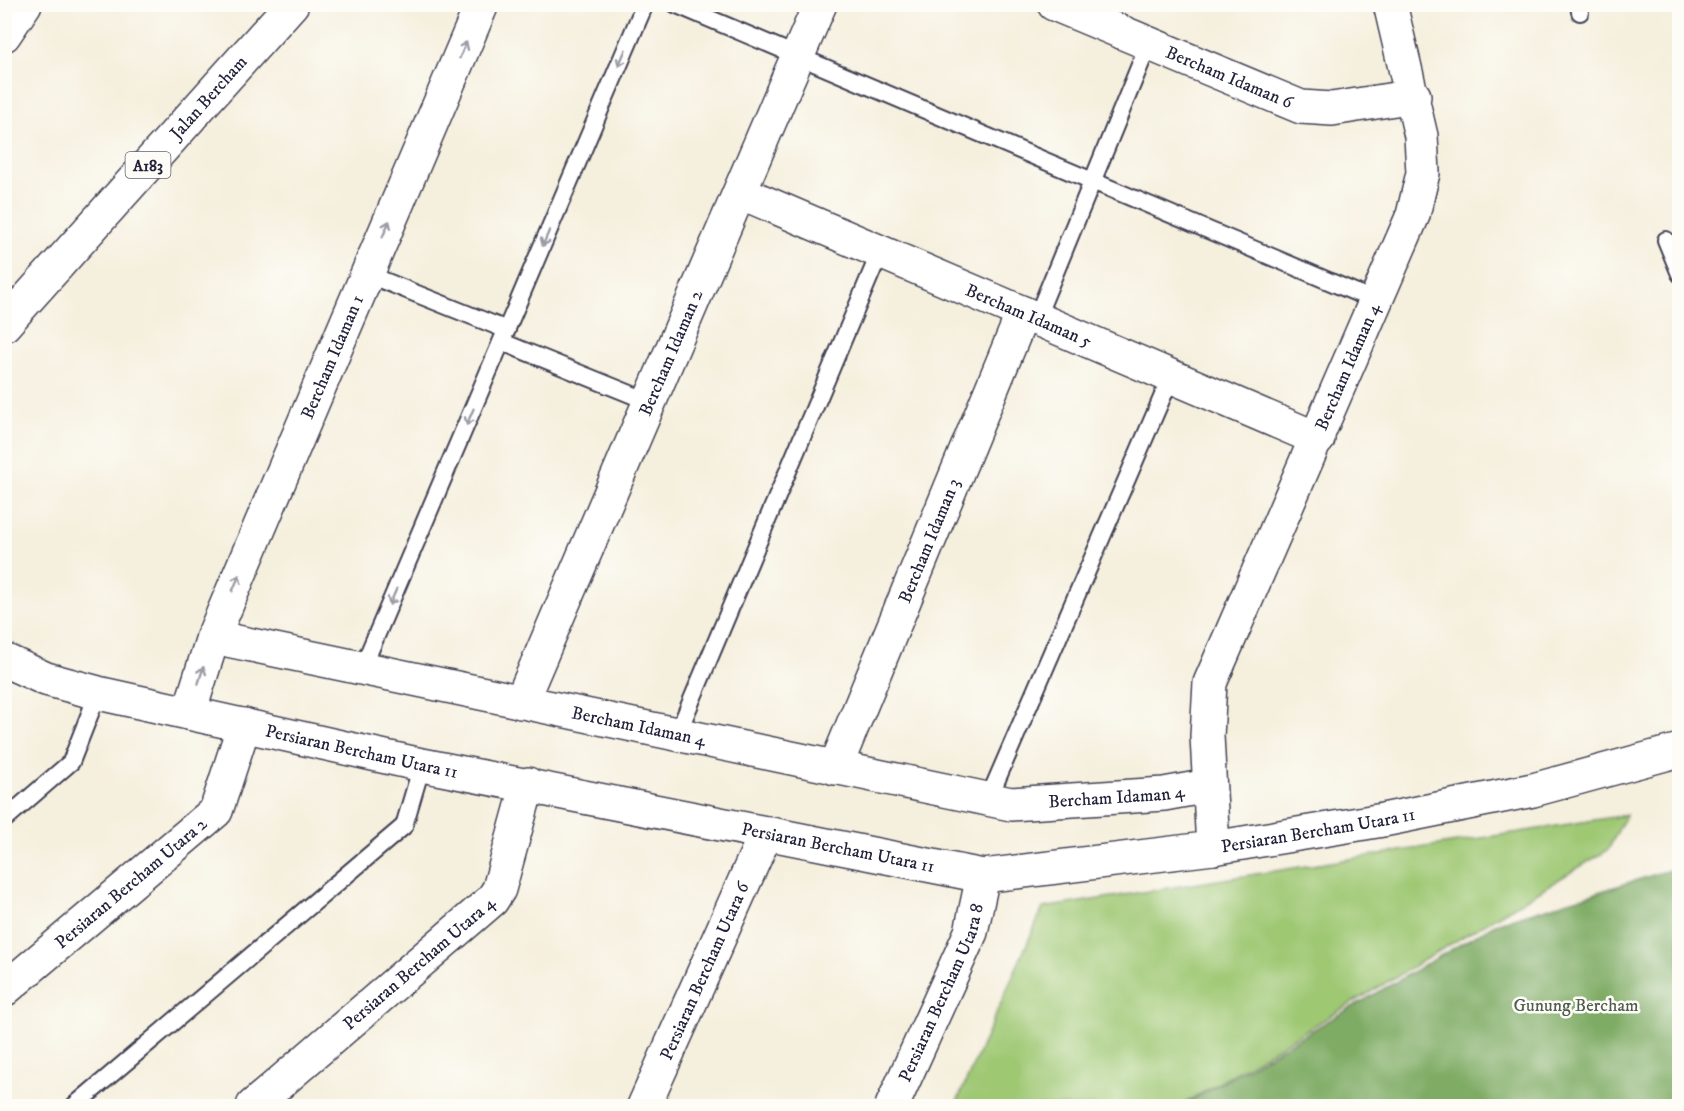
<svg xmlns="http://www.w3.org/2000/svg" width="1684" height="1111" font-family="'IM FELL DW Pica',serif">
	<rect width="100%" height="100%" fill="#fdfcf7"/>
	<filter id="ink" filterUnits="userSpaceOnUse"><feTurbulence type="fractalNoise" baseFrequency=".0167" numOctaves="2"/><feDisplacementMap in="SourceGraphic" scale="12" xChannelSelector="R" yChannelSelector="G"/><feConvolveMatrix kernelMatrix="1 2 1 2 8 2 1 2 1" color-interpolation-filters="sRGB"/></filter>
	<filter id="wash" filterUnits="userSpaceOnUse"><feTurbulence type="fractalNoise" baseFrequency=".008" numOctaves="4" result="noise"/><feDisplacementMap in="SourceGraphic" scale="24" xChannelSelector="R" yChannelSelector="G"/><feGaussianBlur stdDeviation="1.35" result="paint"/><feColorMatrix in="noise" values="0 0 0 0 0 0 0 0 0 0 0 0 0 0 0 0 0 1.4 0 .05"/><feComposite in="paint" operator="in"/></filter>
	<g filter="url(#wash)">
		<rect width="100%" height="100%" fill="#f5efdd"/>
		<polygon fill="#9fc873" stroke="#607557" stroke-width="1.5" points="1626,815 1608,850 1180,1106 955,1106 1043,908"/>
		<polygon fill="#7fac65" stroke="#506750" stroke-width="1.5" points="1679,867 1679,1106 1182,1106 1495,924"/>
	</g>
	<g filter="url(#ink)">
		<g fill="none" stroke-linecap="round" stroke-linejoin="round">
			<defs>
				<g id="service">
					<polyline points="675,4 1378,302"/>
					<polyline points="1579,4 1580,12"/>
					<polyline points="1666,240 1680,274"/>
					<polyline points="367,274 507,330"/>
					<polyline points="1036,319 1149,43"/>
					<polyline points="502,342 650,402"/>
					<polyline points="362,669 645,4"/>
					<polyline points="677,735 880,252"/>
					<polyline points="988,800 1171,377"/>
					<polyline points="4,820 71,762 98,693"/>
					<polyline points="74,1106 404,826 422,765"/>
				</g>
				<g id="minor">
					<path id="s1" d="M 1054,4 L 1301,107 L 1332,109 L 1414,96"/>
					<polyline points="4,35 25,4"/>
					<path id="s2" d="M 740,192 L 1318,439"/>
					<path id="s3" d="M 213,637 L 1011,804 L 1164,794 L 1208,786"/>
					<path id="s4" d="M 4,660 L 46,679 L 98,693 L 422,765 L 983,876 L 1213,848 L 1383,820 L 1533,790 L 1680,750"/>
					<path id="s5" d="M 521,702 L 820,4"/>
					<path id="s6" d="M 189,713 L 213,637 L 482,4"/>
					<path id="s7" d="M 835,768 L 1023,313"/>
					<path id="s8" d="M 1213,848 L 1207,736 L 1210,683 L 1413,215 L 1423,173 L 1421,136 L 1390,4"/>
					<path id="s9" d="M 4,990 L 216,811 L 244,725"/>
					<path id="s10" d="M 253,1106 L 492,900 L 499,889 L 528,784"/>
					<path id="s11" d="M 644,1106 L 766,833"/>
					<path id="s12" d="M 892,1106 L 971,932 L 983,876"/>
				</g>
				<g id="primary">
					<path id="s13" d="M 4,325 L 292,4"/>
				</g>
			</defs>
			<use href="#service" stroke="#424153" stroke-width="20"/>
			<use href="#minor" stroke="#424153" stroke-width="36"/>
			<use href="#primary" stroke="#424153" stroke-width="36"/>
			<use href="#service" stroke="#fff" stroke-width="16"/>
			<use href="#minor" stroke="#fff" stroke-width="33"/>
			<use href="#primary" stroke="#fff" stroke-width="33"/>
		</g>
		<defs><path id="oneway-shaft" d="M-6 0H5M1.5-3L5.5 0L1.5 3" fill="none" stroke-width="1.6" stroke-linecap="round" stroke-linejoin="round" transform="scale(1.5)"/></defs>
		<g stroke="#9c9ca7">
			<use href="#oneway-shaft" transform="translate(463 50) rotate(-67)"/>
			<use href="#oneway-shaft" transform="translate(622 58) rotate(113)"/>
			<use href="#oneway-shaft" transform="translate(386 229) rotate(-67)"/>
			<use href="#oneway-shaft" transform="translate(546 238) rotate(113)"/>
			<use href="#oneway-shaft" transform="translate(470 417) rotate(113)"/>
			<use href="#oneway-shaft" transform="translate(236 583) rotate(-67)"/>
			<use href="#oneway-shaft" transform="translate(393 597) rotate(113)"/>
			<use href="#oneway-shaft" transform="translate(201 675) rotate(-73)"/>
		</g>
	</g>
	<g text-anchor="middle" stroke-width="5" stroke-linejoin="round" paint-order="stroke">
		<rect fill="#fdfcf7" stroke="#646373" stroke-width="1.5" x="125.5" y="152" width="45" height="26" rx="4.5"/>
		<g font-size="16" font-weight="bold" fill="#22223b">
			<text x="148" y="171">A183</text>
		</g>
		<g font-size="18" fill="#22223b" stroke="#fdfcf7">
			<text dy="6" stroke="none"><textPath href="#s1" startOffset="190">Bercham Idaman 6</textPath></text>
			<text dy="6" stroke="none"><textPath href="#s13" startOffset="306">Jalan Bercham</textPath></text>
			<text dy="6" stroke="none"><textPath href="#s2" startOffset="314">Bercham Idaman 5</textPath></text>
			<text dy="6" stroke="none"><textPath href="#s5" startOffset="380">Bercham Idaman 2</textPath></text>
			<text dy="6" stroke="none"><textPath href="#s6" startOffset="384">Bercham Idaman 1</textPath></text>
			<text dy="6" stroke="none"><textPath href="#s8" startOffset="510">Bercham Idaman 4</textPath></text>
			<text dy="6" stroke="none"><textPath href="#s7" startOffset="246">Bercham Idaman 3</textPath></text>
			<text dy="6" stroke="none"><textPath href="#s3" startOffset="435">Bercham Idaman 4</textPath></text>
			<text dy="6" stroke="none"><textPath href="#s4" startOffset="370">Persiaran Bercham Utara 11</textPath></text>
			<text dy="6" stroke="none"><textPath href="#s3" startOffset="921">Bercham Idaman 4</textPath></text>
			<text dy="6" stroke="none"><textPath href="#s4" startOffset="1342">Persiaran Bercham Utara 11</textPath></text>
			<text dy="6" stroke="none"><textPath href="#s4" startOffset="856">Persiaran Bercham Utara 11</textPath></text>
			<text dy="6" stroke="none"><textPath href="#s9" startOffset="166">Persiaran Bercham Utara 2</textPath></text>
			<text dy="6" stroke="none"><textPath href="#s10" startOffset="219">Persiaran Bercham Utara 4</textPath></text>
			<text dy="6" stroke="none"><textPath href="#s11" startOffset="148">Persiaran Bercham Utara 6</textPath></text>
			<text dy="6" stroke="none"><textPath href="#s12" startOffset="124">Persiaran Bercham Utara 8</textPath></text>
		</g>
		<g font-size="18" fill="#4e5c4f" stroke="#fdfcf7">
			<text x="1576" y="1011">Gunung Bercham</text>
		</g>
	</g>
	<rect width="1684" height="1111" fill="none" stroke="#fdfcf7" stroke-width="24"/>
</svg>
